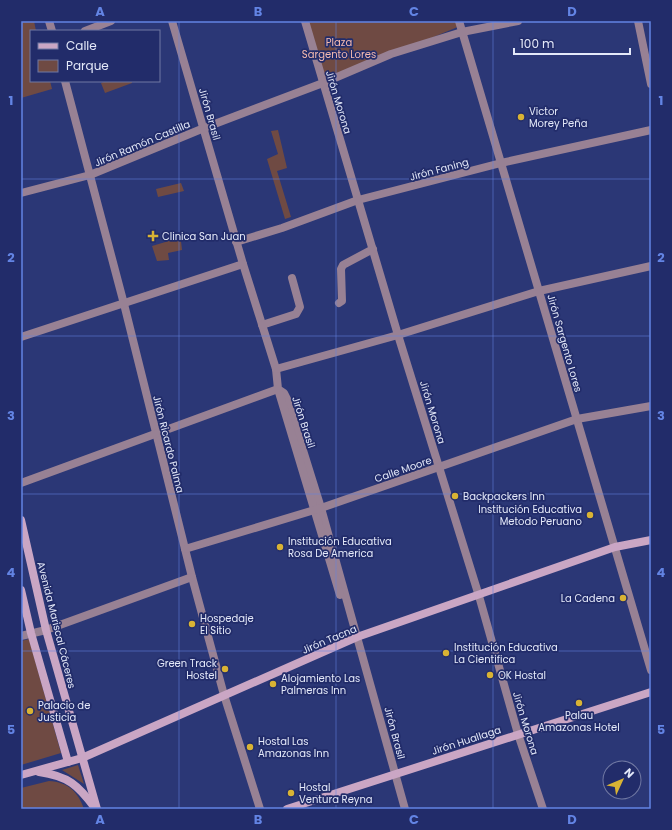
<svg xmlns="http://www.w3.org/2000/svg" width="672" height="830" font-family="Poppins,sans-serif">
	<rect width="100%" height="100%" fill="#2b3776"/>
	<g fill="#6f4a43">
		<polygon points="21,21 34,21 36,31 31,31 31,81 50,81 52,89 21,98"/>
		<polygon points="305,21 459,21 460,26 323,83"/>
		<polygon points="106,81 132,81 132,83 105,93 101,83"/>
		<polygon points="278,130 287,168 277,171 291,217 285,219 267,159 278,154 271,131"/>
		<polygon points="181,183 184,191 158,197 156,189"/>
		<polygon points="172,240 181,241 182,250 168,253 169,260 157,261 152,246"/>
		<polygon points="29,639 61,753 21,765 21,641"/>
		<polygon points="78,765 84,784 62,770"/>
		<path d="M 49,781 C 68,782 78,792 84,809 L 21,809 L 21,788 Z"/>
	</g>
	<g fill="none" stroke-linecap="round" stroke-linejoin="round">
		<g stroke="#988194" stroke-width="8">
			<polyline points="49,21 52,31"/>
			<polyline points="172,21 243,264 276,369 278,389 284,393 287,399 321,508 405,809"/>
			<polyline points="305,21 398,335 479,596 518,734 543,809"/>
			<polyline points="459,21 651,670"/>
			<polyline points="638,21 651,84"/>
			<polyline points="85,31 111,21"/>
			<polyline points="65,81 124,304 192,577 224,695 260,809"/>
			<polyline points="21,193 90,175 204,128 323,83 391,54 462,32 518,21"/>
			<polyline points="236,242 282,228 358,200 501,163 651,130"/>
			<polyline points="339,303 342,301 341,269 343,265 373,249"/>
			<polyline points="262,325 296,314 300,307 292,278"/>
			<polyline points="21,337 243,264"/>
			<polyline points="276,369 398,335 539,291 651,266"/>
			<polyline points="21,483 278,389 340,595"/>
			<polyline points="185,549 321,508 577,419 651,406"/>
			<polyline points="21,636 46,630 192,577"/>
		</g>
		<g stroke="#caa6c4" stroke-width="8">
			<polyline points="21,520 46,630 97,809"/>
			<polyline points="21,590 31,633 68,762"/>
			<path d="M 39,772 C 68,776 78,785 95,808"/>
			<polyline points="21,775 82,758 357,637 615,547 651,540"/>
			<polyline points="287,809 651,692"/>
		</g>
	</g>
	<path fill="none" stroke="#6384e4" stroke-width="1" stroke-opacity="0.55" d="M 179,21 L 179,809M 336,21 L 336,809M 493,21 L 493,809M 21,179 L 651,179M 21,336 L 651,336M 21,494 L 651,494M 21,651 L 651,651"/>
	<g fill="#d9b334" stroke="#222c6a" stroke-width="1.5">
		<circle cx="521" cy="117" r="4"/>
		<path d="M151 230h4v4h4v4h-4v4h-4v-4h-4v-4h4z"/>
		<circle cx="455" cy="496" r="4"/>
		<circle cx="590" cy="515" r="4"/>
		<circle cx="280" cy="547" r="4"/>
		<circle cx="623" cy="598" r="4"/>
		<circle cx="192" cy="624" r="4"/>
		<circle cx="446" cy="653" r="4"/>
		<circle cx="225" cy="669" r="4"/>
		<circle cx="490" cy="675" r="4"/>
		<circle cx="273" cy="684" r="4"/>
		<circle cx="579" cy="703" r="4"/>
		<circle cx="30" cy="711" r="4"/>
		<circle cx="250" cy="747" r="4"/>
		<circle cx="291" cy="793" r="4"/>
	</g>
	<g text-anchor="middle" stroke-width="3.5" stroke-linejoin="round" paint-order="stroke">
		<g font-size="10" fill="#f4baaf" stroke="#222c6a">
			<text x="339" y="46">Plaza<tspan x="339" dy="12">Sargento Lores</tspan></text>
		</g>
		<g font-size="10" fill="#e4e9f9" stroke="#222c6a">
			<text transform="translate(339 102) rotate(73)" y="4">Jirón Morona</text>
			<text transform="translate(210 114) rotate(74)" y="4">Jirón Brasil</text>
			<text transform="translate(142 143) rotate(-23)" y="4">Jirón Ramón Castilla</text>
			<text transform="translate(439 169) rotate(-15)" y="4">Jirón Faning</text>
			<text transform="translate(565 343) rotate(74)" y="4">Jirón Sargento Lores</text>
			<text transform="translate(433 412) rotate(73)" y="4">Jirón Morona</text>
			<text transform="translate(304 422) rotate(72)" y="4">Jirón Brasil</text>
			<text transform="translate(169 444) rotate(76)" y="4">Jirón Ricardo Palma</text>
			<text transform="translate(403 469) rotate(-19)" y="4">Calle Moore</text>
			<text transform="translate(57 625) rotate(76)" y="4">Avenida Mariscal Cáceres</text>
			<text transform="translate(329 639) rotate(-23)" y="4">Jirón Tacna</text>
			<text transform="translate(526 723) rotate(73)" y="4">Jirón Morona</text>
			<text transform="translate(395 733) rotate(75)" y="4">Jirón Brasil</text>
			<text transform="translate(466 740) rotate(-18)" y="4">Jirón Huallaga</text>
		</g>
		<g font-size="10" fill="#e4e9f9" stroke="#222c6a" text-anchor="start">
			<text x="529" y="115">Victor<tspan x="529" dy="12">Morey Peña</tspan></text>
			<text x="162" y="240">Clinica San Juan</text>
			<text x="463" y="500">Backpackers Inn</text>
			<text x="582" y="513" text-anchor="end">Institución Educativa<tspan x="582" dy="12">Metodo Peruano</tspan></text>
			<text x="288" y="545">Institución Educativa<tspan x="288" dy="12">Rosa De America</tspan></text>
			<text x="615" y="602" text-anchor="end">La Cadena</text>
			<text x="200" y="622">Hospedaje<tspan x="200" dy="12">El Sitio</tspan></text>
			<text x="454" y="651">Institución Educativa<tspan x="454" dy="12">La Cientifica</tspan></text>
			<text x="217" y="667" text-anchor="end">Green Track<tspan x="217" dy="12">Hostel</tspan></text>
			<text x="498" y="679">OK Hostal</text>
			<text x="281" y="682">Alojamiento Las<tspan x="281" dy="12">Palmeras Inn</tspan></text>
			<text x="38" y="709">Palacio de<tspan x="38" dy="12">Justicia</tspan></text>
			<text x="579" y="719" text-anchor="middle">Palau<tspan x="579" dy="12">Amazonas Hotel</tspan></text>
			<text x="258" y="745">Hostal Las<tspan x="258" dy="12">Amazonas Inn</tspan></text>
			<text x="299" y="791">Hostal<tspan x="299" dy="12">Ventura Reyna</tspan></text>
		</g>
	</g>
	<rect width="672" height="830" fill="none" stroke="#222c6a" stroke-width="44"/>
	<rect x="30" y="30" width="130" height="52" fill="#222c6a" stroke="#7078a3"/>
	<rect x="38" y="43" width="20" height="6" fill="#caa6c4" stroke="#7078a3"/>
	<text x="66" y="50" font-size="12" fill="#e4e9f9">Calle</text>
	<rect x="38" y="60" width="20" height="12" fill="#6f4a43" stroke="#7078a3"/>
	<text x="66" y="70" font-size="12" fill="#e4e9f9">Parque</text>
	<g transform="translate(622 780) rotate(46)"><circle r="19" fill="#222c6a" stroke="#7078a3"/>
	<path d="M0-3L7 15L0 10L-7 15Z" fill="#d9b334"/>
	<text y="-6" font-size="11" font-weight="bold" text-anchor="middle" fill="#e4e9f9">N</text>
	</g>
	<path d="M514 48v6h116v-6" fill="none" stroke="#e4e9f9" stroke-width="2"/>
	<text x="520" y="48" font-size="12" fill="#e4e9f9" stroke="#222c6a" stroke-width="3" paint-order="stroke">100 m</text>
	<rect x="22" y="22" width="628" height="786" fill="none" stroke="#6384e4" stroke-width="1.5"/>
	<g font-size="13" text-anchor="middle" font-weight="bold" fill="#6384e4">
		<text x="100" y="16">A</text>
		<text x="258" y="16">B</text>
		<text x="414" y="16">C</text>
		<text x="572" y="16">D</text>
		<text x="11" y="105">1</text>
		<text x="661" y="105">1</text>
		<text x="11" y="262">2</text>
		<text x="661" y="262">2</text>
		<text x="11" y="420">3</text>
		<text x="661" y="420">3</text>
		<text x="11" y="577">4</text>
		<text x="661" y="577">4</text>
		<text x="11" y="734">5</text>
		<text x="661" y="734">5</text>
		<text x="100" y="824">A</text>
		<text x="258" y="824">B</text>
		<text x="414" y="824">C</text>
		<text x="572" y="824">D</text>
	</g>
</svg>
